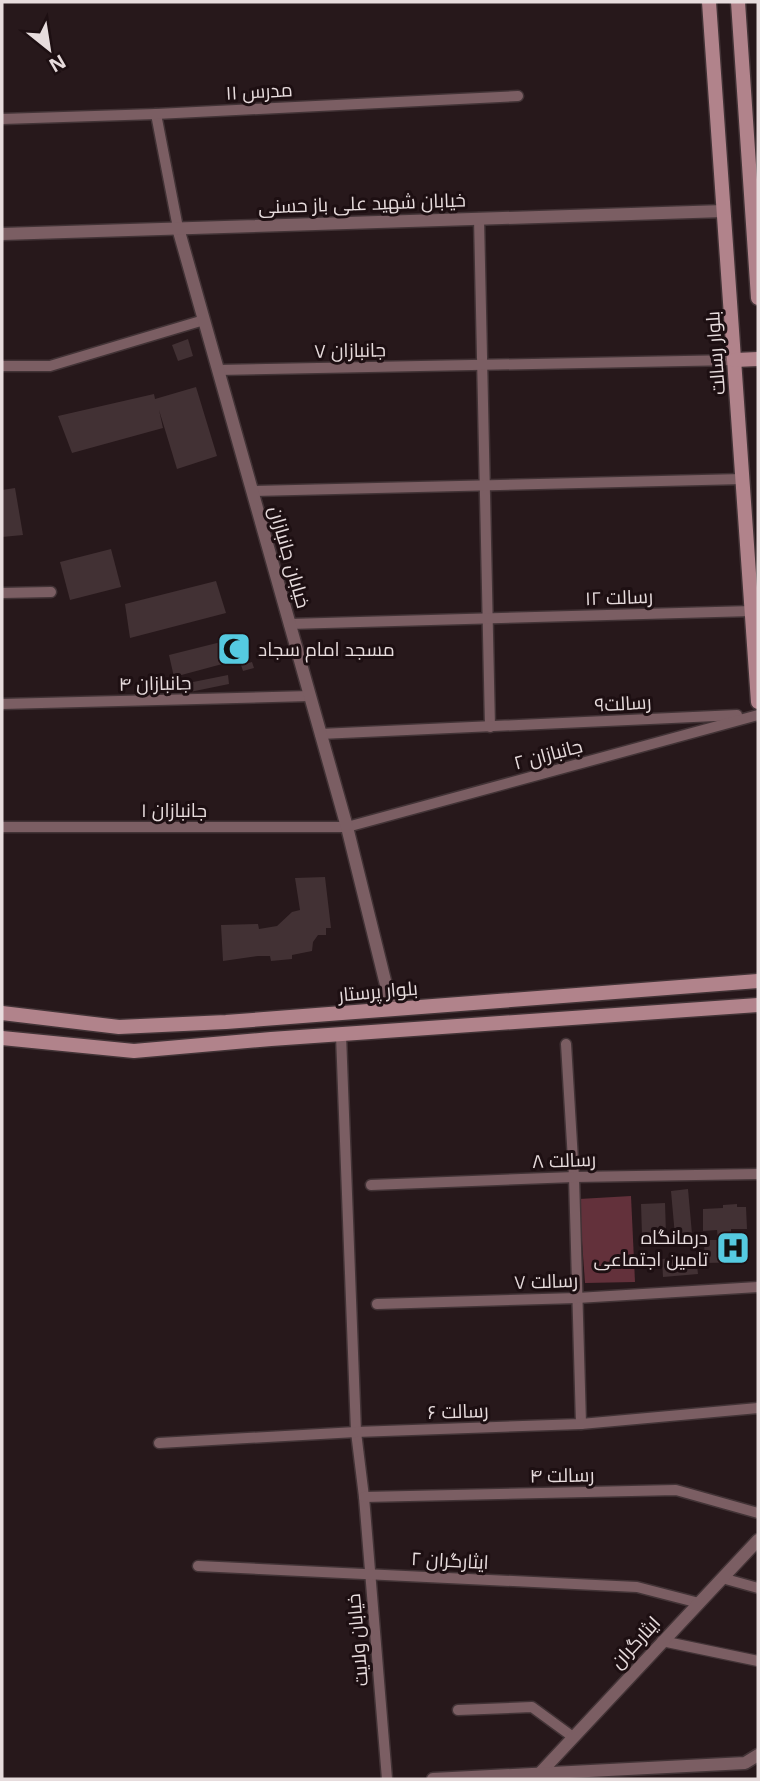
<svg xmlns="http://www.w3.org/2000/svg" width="760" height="1781" font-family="'Open Sans',Cairo,sans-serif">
	<rect width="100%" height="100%" fill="#27181b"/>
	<polygon fill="#63313b" points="631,1196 635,1282 585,1283 579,1199"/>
	<g fill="#423134">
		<polygon points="188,339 193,356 178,361 172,345"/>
		<polygon points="196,387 217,456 177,469 159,410 163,428 72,453 58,416 154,394 155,399"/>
		<polygon points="15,488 23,535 2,537 2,490"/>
		<polygon points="111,549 121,587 70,600 60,562"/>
		<polygon points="216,581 226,613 130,638 125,604"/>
		<polygon points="247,636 250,644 229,650 227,642"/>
		<polygon points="221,642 226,663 174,677 169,655"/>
		<polygon points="252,662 254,668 243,671 241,665"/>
		<polygon points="228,675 229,684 180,694 178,685"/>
		<polygon points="325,877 331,928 326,928 326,935 318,935 313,942 312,951 292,955 292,959 271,961 270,956 258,956 223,961 221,925 258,924 259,929 277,926 292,912 300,910 295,878"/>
		<polygon points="688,1189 692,1234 675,1236 671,1191"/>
		<polygon points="665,1203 666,1234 642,1235 641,1204"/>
		<polygon points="737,1204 737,1207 746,1207 747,1229 731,1229 731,1240 747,1240 748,1262 705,1263 704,1240 718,1240 717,1230 703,1231 703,1209 723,1208 723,1205"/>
		<polygon points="696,1256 698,1274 663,1277 662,1259"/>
	</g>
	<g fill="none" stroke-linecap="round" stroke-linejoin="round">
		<defs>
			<g id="minor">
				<polyline points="156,114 178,228"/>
				<polyline points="2,119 156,114 518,96"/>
				<polyline points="479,218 490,727"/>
				<polyline points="2,366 50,366 204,320"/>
				<polyline points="218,370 735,360"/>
				<polyline points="252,491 743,479"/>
				<polyline points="2,593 51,592"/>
				<polyline points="289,624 752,611"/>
				<polyline points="2,704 310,696"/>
				<polyline points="320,734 737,715"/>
				<polyline points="2,827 347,827 758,715"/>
				<polyline points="341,1035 356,1432 364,1497 387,1779"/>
				<polyline points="566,1044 574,1177 581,1424"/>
				<polyline points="371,1185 574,1177 758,1174"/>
				<polyline points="377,1304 577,1298 758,1287"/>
				<polyline points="159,1443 356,1432 581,1424 758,1408"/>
				<polyline points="364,1497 676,1490 758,1513"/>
				<polyline points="198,1566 637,1587 699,1603"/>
				<polyline points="722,1578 758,1588"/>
				<polyline points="662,1641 758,1661"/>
				<polyline points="458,1710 532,1707 573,1737"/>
			</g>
			<g id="tertiary">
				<polyline points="178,228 347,827 392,1009"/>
				<polyline points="2,234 724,211"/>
				<polyline points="541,1772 758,1540"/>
				<polyline points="433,1779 745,1763 758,1755"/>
			</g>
			<g id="secondary">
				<polyline points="709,2 758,702"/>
				<polyline points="738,2 758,298"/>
				<polyline points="735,360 758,359"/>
				<polyline points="2,1013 119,1027 226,1022 758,981"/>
				<polyline points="2,1038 134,1051 271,1039 758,1005"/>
			</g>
		</defs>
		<use href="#minor" stroke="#423336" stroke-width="13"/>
		<use href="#tertiary" stroke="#423336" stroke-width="15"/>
		<use href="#secondary" stroke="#423336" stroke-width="17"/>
		<use href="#minor" stroke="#7b5e63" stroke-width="10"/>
		<use href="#tertiary" stroke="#7b5e63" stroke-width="12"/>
		<use href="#secondary" stroke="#b1838b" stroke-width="14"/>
	</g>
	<defs>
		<symbol id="mosque-square" viewBox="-11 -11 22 22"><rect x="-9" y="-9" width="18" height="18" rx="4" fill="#55cae0" stroke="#1d0f12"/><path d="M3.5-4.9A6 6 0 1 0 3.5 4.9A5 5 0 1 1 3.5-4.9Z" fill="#111"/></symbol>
		<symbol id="hospital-square" viewBox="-11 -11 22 22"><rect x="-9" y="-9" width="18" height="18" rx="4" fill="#55cae0" stroke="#1d0f12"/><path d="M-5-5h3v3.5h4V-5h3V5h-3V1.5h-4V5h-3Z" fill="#111"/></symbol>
	</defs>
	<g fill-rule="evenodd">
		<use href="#mosque-square" x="215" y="630" width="38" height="38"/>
		<use href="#hospital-square" x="714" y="1229" width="38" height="38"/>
	</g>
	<g text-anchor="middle" stroke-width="6" stroke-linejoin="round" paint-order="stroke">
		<g font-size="19" fill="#e7dcdd" stroke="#1d0f12">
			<text transform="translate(259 91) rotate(-3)" y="7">مدرس ۱۱</text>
			<text transform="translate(362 203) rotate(-2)" y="7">خیابان شهید علی باز حسنی</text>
			<text transform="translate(350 350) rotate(-1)" y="7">جانبازان ۷</text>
			<text transform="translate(715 353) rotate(-94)" y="7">بلوار رسالت</text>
			<text transform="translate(290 557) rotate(74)" y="7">خیابان جانبازان</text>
			<text transform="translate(619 597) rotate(-2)" y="7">رسالت ۱۲</text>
			<text transform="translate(155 683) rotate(-1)" y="7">جانبازان ۴</text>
			<text transform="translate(623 703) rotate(-3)" y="7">رسالت۹</text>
			<text transform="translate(548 754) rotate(-15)" y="7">جانبازان ۲</text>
			<text x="174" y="817">جانبازان ۱</text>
			<text transform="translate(378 991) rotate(-5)" y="7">بلوار پرستار</text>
			<text transform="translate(564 1160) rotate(-2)" y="7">رسالت ۸</text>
			<text transform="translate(546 1281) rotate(-2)" y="7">رسالت ۷</text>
			<text transform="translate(458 1411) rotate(-2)" y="7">رسالت ۶</text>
			<text transform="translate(562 1475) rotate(-1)" y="7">رسالت ۴</text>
			<text transform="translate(450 1560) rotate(3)" y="7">ایثارگران ۲</text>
			<text transform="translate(357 1640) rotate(-95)" y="7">خیابان ولایت</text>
			<text transform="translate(635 1642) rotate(-47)" y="7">ایثارگران</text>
		</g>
		<g font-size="19" fill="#e7dcdd" stroke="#1d0f12" text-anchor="start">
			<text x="258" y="656">مسجد امام سجاد</text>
			<text x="708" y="1244" text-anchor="end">درمانگاه<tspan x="708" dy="22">تامین اجتماعی</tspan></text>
		</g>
	</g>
	<rect width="760" height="1781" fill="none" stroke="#e7dcdd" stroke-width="7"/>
	<g transform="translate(49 49) rotate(150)" stroke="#1d0f12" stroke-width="5" paint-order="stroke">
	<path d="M0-5L12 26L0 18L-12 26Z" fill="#e7dcdd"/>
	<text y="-10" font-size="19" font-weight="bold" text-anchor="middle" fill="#e7dcdd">N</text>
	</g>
</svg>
